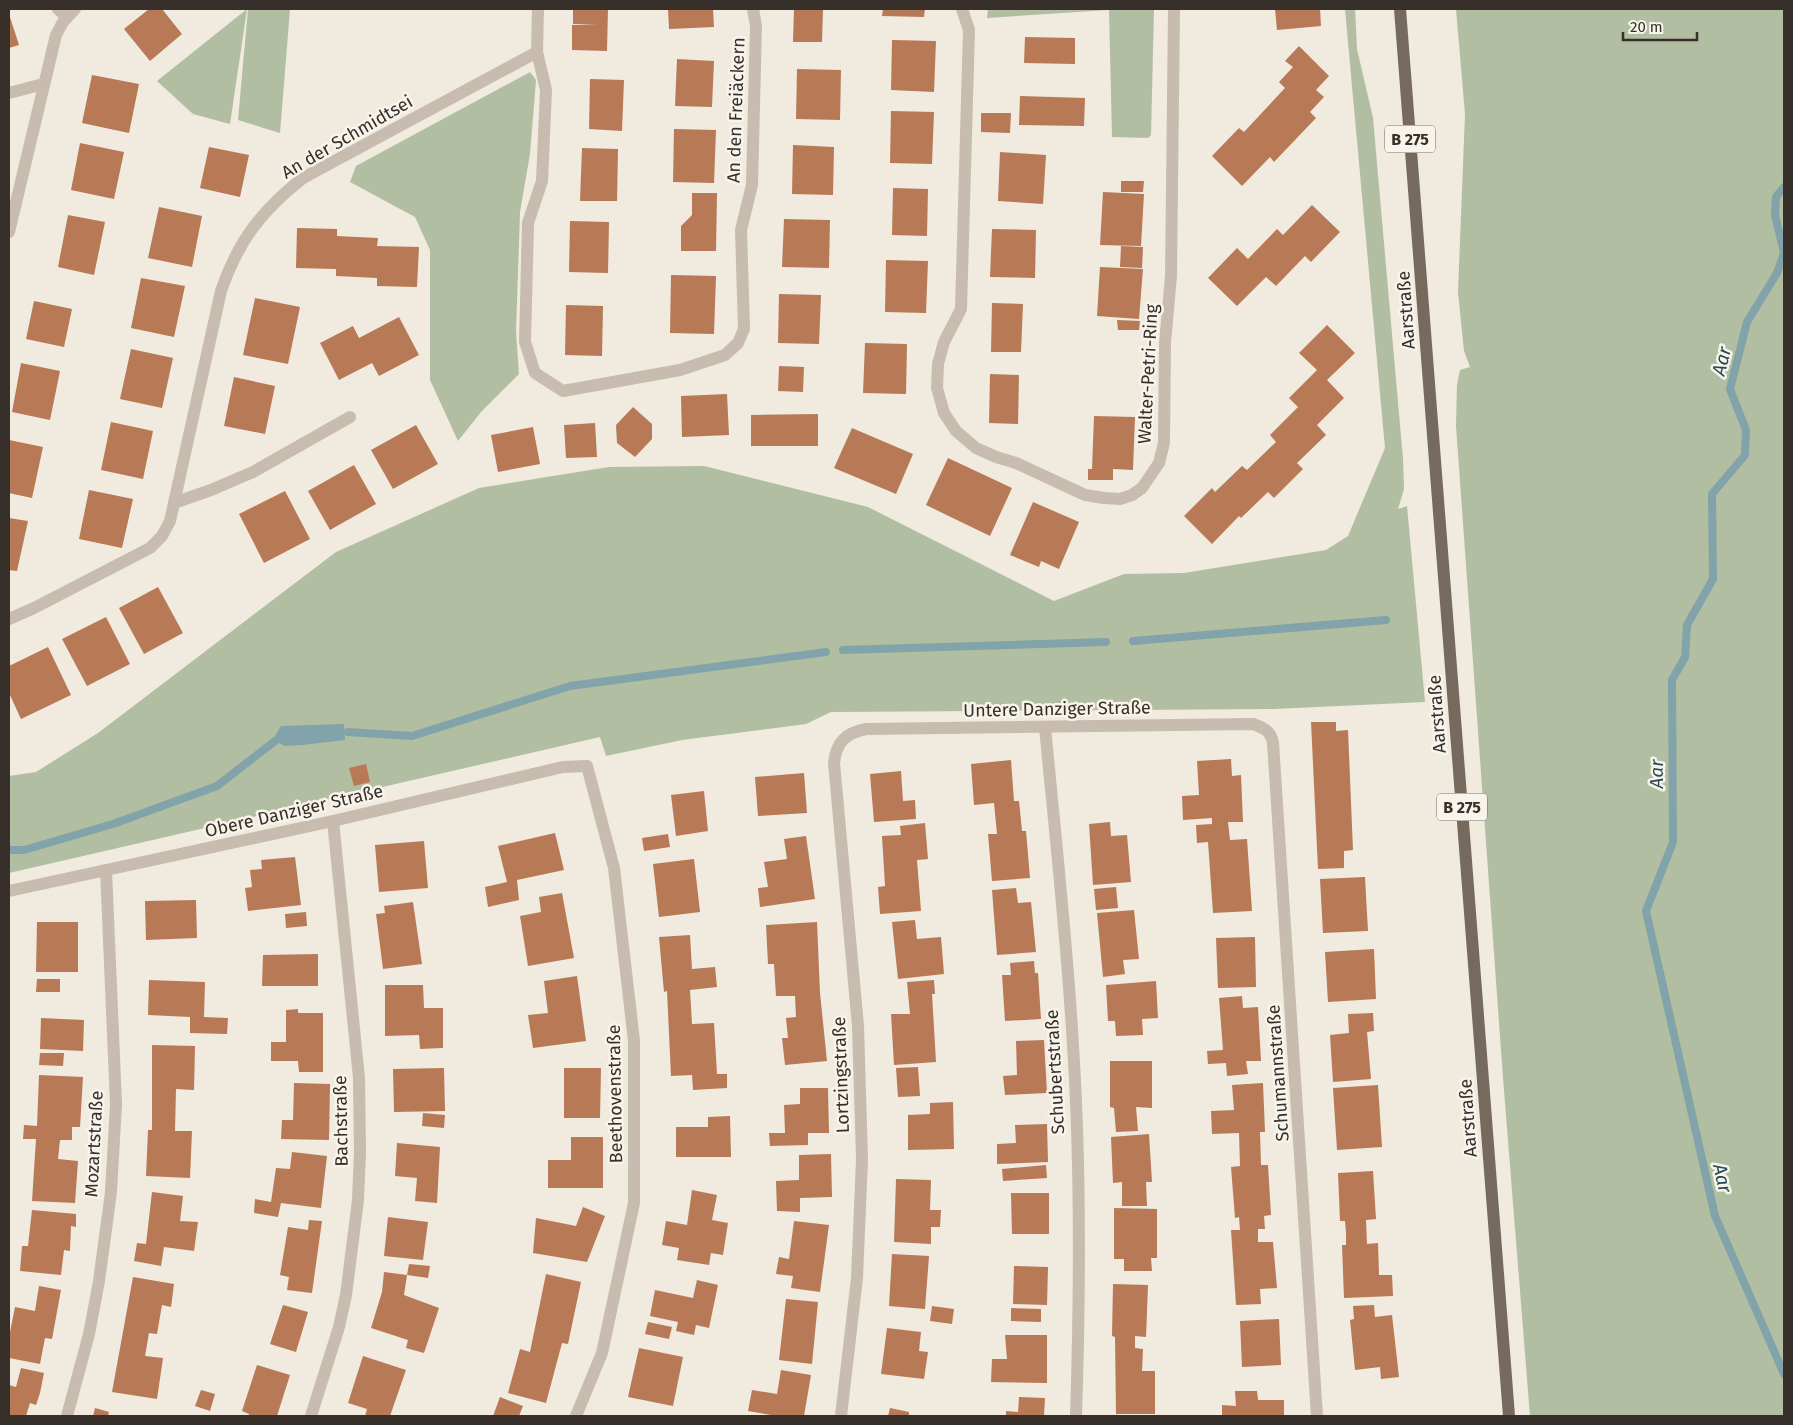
<svg xmlns="http://www.w3.org/2000/svg" width="1793" height="1425" font-family="'Fira Sans',sans-serif">
	<rect width="100%" height="100%" fill="#f0eadf"/>
	<g fill="#b1bea1">
		<polygon points="247,9 230,124 193,114 157,81"/>
		<polygon points="248,9 290,9 280,133 238,120"/>
		<polygon points="988,9 1108,9 1108,10 987,18"/>
		<polygon points="1109,9 1154,9 1151,135 1148,138 1112,137"/>
		<polygon points="1345,9 1355,9 1357,49 1373,118 1403,459 1404,489 1398,509 1407,506 1425,702 1274,709 831,712 806,724 682,740 606,756 600,737 9,873 9,776 36,772 98,733 336,552 479,488 609,467 704,466 868,507 1054,601 1124,574 1184,573 1326,550 1348,536 1385,448"/>
		<polygon points="1456,9 1784,9 1784,1416 1530,1416 1503,1078 1456,426 1457,385 1460,370 1470,367 1464,351 1458,292 1465,114"/>
		<polygon points="530,72 536,80 530,154 520,212 516,332 519,374 481,412 458,441 430,380 430,250 415,217 350,182 356,166"/>
	</g>
	<polygon fill="#82a3aa" points="344,724 345,740 303,745 285,746 275,741 275,736 281,726"/>
	<g fill="none" stroke-linecap="round" stroke-linejoin="round">
		<g stroke="#82a3aa" stroke-width="8">
			<polyline points="1784,187 1776,197 1775,215 1784,253 1777,273 1747,322 1730,389 1746,430 1745,455 1712,494 1713,579 1687,625 1685,657 1672,680 1673,842 1646,911 1715,1216 1784,1374"/>
			<polyline points="1133,641 1386,620"/>
			<polyline points="843,650 1106,642"/>
			<polyline points="348,732 412,736 570,686 826,652"/>
			<polyline points="9,850 24,850 113,824 217,786 275,741"/>
		</g>
	</g>
	<g fill="#b87956">
		<polygon points="149,9 162,9 182,34 150,61 124,29"/>
		<polygon points="573,9 608,9 607,51 572,50 572,25 597,25 573,24"/>
		<polygon points="668,9 713,9 714,27 669,29"/>
		<polygon points="794,9 823,9 822,42 793,42"/>
		<polygon points="883,9 925,9 924,17 882,16"/>
		<polygon points="1275,9 1320,9 1321,26 1277,30"/>
		<polygon points="9,14 19,45 9,48"/>
		<polygon points="1025,37 1075,38 1075,64 1024,63"/>
		<polygon points="892,40 936,41 934,92 891,90"/>
		<polygon points="1299,46 1329,76 1316,90 1324,97 1310,112 1316,118 1274,162 1270,157 1242,186 1212,156 1239,128 1244,132 1285,88 1279,82 1293,67 1285,61"/>
		<polygon points="677,59 714,61 712,107 675,106"/>
		<polygon points="797,69 841,70 840,120 796,119"/>
		<polygon points="92,75 139,84 129,133 82,123"/>
		<polygon points="590,79 624,80 622,131 589,129"/>
		<polygon points="1020,96 1085,98 1084,126 1019,125"/>
		<polygon points="891,111 934,112 932,164 890,163"/>
		<polygon points="981,113 1011,113 1010,133 981,132"/>
		<polygon points="674,129 716,130 714,183 673,182"/>
		<polygon points="80,143 124,152 114,199 71,190"/>
		<polygon points="793,145 834,147 833,195 792,194"/>
		<polygon points="209,147 249,155 240,197 200,188"/>
		<polygon points="582,148 618,149 617,201 580,201"/>
		<polygon points="1000,152 1046,155 1043,204 998,201"/>
		<polygon points="1121,181 1144,181 1143,192 1121,192"/>
		<polygon points="893,188 928,189 927,236 892,235"/>
		<polygon points="1103,192 1144,194 1141,246 1100,245"/>
		<polygon points="692,193 717,193 716,251 681,251 681,226 692,215"/>
		<polygon points="1312,205 1340,232 1311,262 1305,256 1276,286 1266,277 1237,306 1208,278 1237,248 1248,259 1277,229 1283,235"/>
		<polygon points="159,207 202,216 192,267 148,258"/>
		<polygon points="68,215 105,222 94,275 58,267"/>
		<polygon points="784,219 830,220 829,268 782,267"/>
		<polygon points="570,221 609,222 608,273 569,272"/>
		<polygon points="297,228 337,229 337,236 378,238 377,246 419,247 417,287 377,286 377,278 336,276 336,269 296,268"/>
		<polygon points="992,229 1036,230 1035,278 990,277"/>
		<polygon points="1121,246 1143,247 1142,268 1120,267"/>
		<polygon points="886,260 928,261 926,313 885,312"/>
		<polygon points="1100,267 1143,269 1139,319 1097,316"/>
		<polygon points="671,275 716,276 714,334 670,333"/>
		<polygon points="141,278 185,286 174,337 131,328"/>
		<polygon points="779,294 821,295 819,344 778,343"/>
		<polygon points="255,298 300,307 288,364 243,355"/>
		<polygon points="34,301 72,309 64,347 26,339"/>
		<polygon points="992,303 1023,304 1021,352 991,352"/>
		<polygon points="566,305 603,306 602,356 565,355"/>
		<polygon points="399,317 419,355 379,376 372,363 339,380 320,343 353,326 359,338"/>
		<polygon points="1117,320 1140,321 1139,330 1118,330"/>
		<polygon points="1327,325 1355,353 1327,380 1344,398 1317,425 1326,435 1297,463 1303,469 1274,498 1268,492 1241,518 1239,516 1212,544 1184,516 1212,488 1215,492 1242,466 1247,470 1276,442 1270,435 1298,407 1289,398 1317,370 1299,353"/>
		<polygon points="865,343 907,344 906,394 863,393"/>
		<polygon points="131,349 173,358 162,408 120,399"/>
		<polygon points="21,363 60,371 50,420 12,412"/>
		<polygon points="779,366 804,367 803,392 778,391"/>
		<polygon points="990,374 1019,375 1018,424 989,423"/>
		<polygon points="234,377 275,386 265,434 224,426"/>
		<polygon points="727,394 729,435 682,437 681,396"/>
		<polygon points="633,407 652,424 652,439 635,457 617,443 616,425"/>
		<polygon points="818,414 818,446 751,446 751,415"/>
		<polygon points="1094,416 1135,417 1133,470 1113,469 1113,480 1088,480 1088,469 1092,469"/>
		<polygon points="111,422 153,431 143,479 101,470"/>
		<polygon points="595,423 597,457 566,458 564,425"/>
		<polygon points="416,425 438,464 393,489 371,450"/>
		<polygon points="533,427 540,464 498,472 491,435"/>
		<polygon points="852,428 913,454 896,494 834,468"/>
		<polygon points="9,440 43,447 32,498 9,493"/>
		<polygon points="948,458 1012,488 990,536 926,505"/>
		<polygon points="354,465 376,504 330,530 308,491"/>
		<polygon points="89,490 133,499 122,548 79,539"/>
		<polygon points="285,491 310,539 264,563 239,514"/>
		<polygon points="1033,502 1079,522 1059,569 1041,561 1039,567 1010,555"/>
		<polygon points="9,518 28,521 17,571 9,570"/>
		<polygon points="158,587 183,633 144,654 119,608"/>
		<polygon points="106,617 130,664 87,686 62,639"/>
		<polygon points="48,647 71,695 21,719 9,693 9,666"/>
		<polygon points="1311,722 1336,722 1336,731 1348,730 1353,850 1344,851 1344,868 1318,869"/>
		<polygon points="1231,759 1232,776 1241,775 1243,822 1228,822 1230,840 1247,839 1252,911 1213,913 1208,842 1197,843 1196,825 1212,824 1212,818 1183,820 1182,796 1199,795 1197,761"/>
		<polygon points="1011,760 1014,801 1019,801 1022,831 1026,831 1030,878 992,881 988,834 997,834 994,803 974,805 971,764"/>
		<polygon points="366,764 370,782 354,786 349,768"/>
		<polygon points="901,771 903,801 915,800 916,819 874,822 870,774"/>
		<polygon points="804,773 807,813 758,816 755,777"/>
		<polygon points="704,791 708,831 676,836 671,795"/>
		<polygon points="1110,822 1111,836 1127,835 1131,882 1093,885 1089,824"/>
		<polygon points="925,823 928,859 917,860 921,911 880,914 878,887 885,886 882,836 901,835 900,826"/>
		<polygon points="555,833 564,870 517,880 519,900 488,907 485,887 507,882 498,846"/>
		<polygon points="668,834 670,847 644,851 642,838"/>
		<polygon points="806,836 815,899 760,907 758,888 768,887 764,862 787,859 784,839"/>
		<polygon points="424,841 428,888 379,892 375,845"/>
		<polygon points="295,857 301,905 248,911 245,888 252,887 250,870 262,869 261,860"/>
		<polygon points="694,859 700,912 659,917 653,864"/>
		<polygon points="1365,877 1368,931 1323,933 1320,879"/>
		<polygon points="1116,887 1118,908 1096,910 1094,889"/>
		<polygon points="1016,888 1018,903 1031,902 1036,952 997,955 992,890"/>
		<polygon points="562,893 574,958 528,966 520,916 541,912 539,897"/>
		<polygon points="196,900 197,938 146,940 145,901"/>
		<polygon points="413,902 422,964 383,969 376,914 385,913 384,906"/>
		<polygon points="1134,910 1139,959 1123,960 1125,974 1103,977 1097,913"/>
		<polygon points="306,912 307,926 286,928 285,914"/>
		<polygon points="915,920 917,939 941,937 944,974 898,979 892,922"/>
		<polygon points="37,922 78,922 78,972 36,972"/>
		<polygon points="817,922 820,993 827,1061 785,1065 782,1038 788,1038 786,1018 796,1017 795,996 776,996 774,964 768,964 766,925"/>
		<polygon points="690,935 692,969 715,967 717,987 690,990 692,1024 714,1023 717,1074 727,1074 727,1088 693,1090 692,1075 671,1076 667,991 664,992 659,937"/>
		<polygon points="1255,937 1256,987 1218,988 1216,938"/>
		<polygon points="1374,949 1376,999 1328,1002 1325,952"/>
		<polygon points="318,954 318,986 262,986 263,955"/>
		<polygon points="1034,961 1035,973 1038,973 1041,1019 1005,1021 1002,975 1011,975 1010,963"/>
		<polygon points="577,976 586,1041 533,1048 528,1015 548,1013 544,981"/>
		<polygon points="37,979 60,979 60,992 36,992"/>
		<polygon points="149,980 205,982 204,1017 228,1018 227,1034 190,1033 190,1017 148,1015"/>
		<polygon points="934,980 935,994 932,994 936,1062 894,1065 891,1014 910,1014 907,982"/>
		<polygon points="1156,981 1158,1018 1142,1019 1143,1035 1116,1036 1115,1021 1108,1021 1106,985"/>
		<polygon points="385,985 423,985 424,1008 443,1008 443,1048 420,1049 419,1035 385,1036"/>
		<polygon points="1242,996 1243,1008 1258,1007 1261,1061 1246,1061 1248,1074 1227,1076 1226,1063 1208,1064 1207,1051 1223,1050 1219,998"/>
		<polygon points="298,1009 298,1013 323,1013 323,1072 299,1072 298,1061 271,1061 271,1042 286,1042 286,1010"/>
		<polygon points="1373,1013 1374,1031 1367,1032 1371,1079 1333,1082 1330,1035 1349,1033 1348,1014"/>
		<polygon points="41,1018 84,1020 83,1051 40,1049"/>
		<polygon points="1044,1040 1047,1093 1005,1095 1003,1076 1017,1075 1016,1041"/>
		<polygon points="152,1045 195,1046 194,1090 176,1089 175,1131 192,1131 190,1178 146,1176 148,1130 152,1130"/>
		<polygon points="40,1053 64,1053 63,1066 39,1065"/>
		<polygon points="1110,1061 1152,1061 1152,1108 1136,1107 1138,1131 1116,1132 1114,1108 1110,1107"/>
		<polygon points="918,1067 920,1096 898,1097 896,1068"/>
		<polygon points="444,1068 445,1111 394,1112 393,1069"/>
		<polygon points="564,1068 601,1068 600,1118 564,1118"/>
		<polygon points="39,1075 83,1077 80,1127 72,1127 72,1140 60,1140 58,1159 78,1161 75,1203 32,1201 36,1139 23,1139 24,1125 37,1126"/>
		<polygon points="294,1083 330,1084 329,1140 281,1139 282,1120 293,1120"/>
		<polygon points="1263,1083 1265,1132 1260,1132 1261,1165 1268,1165 1271,1215 1264,1216 1265,1229 1258,1229 1258,1242 1273,1242 1277,1288 1260,1289 1261,1304 1236,1305 1231,1230 1240,1230 1239,1217 1235,1218 1231,1167 1240,1166 1239,1133 1212,1134 1211,1111 1234,1110 1232,1085"/>
		<polygon points="1378,1085 1382,1147 1337,1150 1333,1088"/>
		<polygon points="800,1088 828,1088 829,1133 808,1133 808,1145 770,1146 769,1133 785,1133 784,1105 800,1104"/>
		<polygon points="953,1102 954,1149 908,1150 908,1115 930,1114 930,1103"/>
		<polygon points="423,1113 445,1115 444,1128 422,1126"/>
		<polygon points="730,1116 731,1157 676,1157 676,1127 708,1127 708,1117"/>
		<polygon points="1047,1124 1048,1162 997,1164 997,1144 1016,1143 1015,1125"/>
		<polygon points="1149,1134 1152,1182 1146,1182 1147,1206 1122,1206 1122,1182 1113,1183 1111,1137"/>
		<polygon points="571,1137 603,1137 603,1188 548,1188 548,1160 571,1160"/>
		<polygon points="397,1143 440,1147 437,1203 415,1201 417,1178 395,1176"/>
		<polygon points="292,1152 327,1156 321,1208 281,1203 278,1217 254,1213 255,1199 271,1202 276,1168 290,1169"/>
		<polygon points="831,1154 832,1197 800,1198 800,1212 777,1211 776,1181 799,1180 799,1155"/>
		<polygon points="1046,1165 1047,1178 1003,1181 1002,1169"/>
		<polygon points="1373,1171 1376,1219 1366,1220 1367,1244 1378,1243 1379,1275 1392,1275 1393,1296 1344,1298 1342,1245 1346,1245 1346,1233 1345,1221 1340,1221 1338,1173"/>
		<polygon points="896,1179 931,1180 930,1210 941,1210 940,1227 931,1227 931,1244 894,1242"/>
		<polygon points="692,1190 717,1195 712,1220 728,1223 723,1255 711,1253 709,1265 677,1260 679,1248 662,1245 666,1221 687,1225"/>
		<polygon points="152,1192 183,1196 180,1221 198,1222 194,1251 164,1247 161,1266 134,1261 137,1243 146,1244"/>
		<polygon points="1011,1193 1049,1193 1049,1234 1012,1234"/>
		<polygon points="583,1207 605,1216 587,1262 533,1253 536,1218 576,1226"/>
		<polygon points="1114,1208 1157,1209 1157,1258 1151,1258 1152,1271 1124,1271 1124,1259 1114,1259"/>
		<polygon points="32,1210 76,1214 76,1227 71,1226 70,1251 64,1250 61,1275 20,1271 22,1246 28,1246"/>
		<polygon points="388,1217 428,1222 423,1260 384,1256"/>
		<polygon points="309,1220 322,1221 312,1293 287,1290 289,1277 280,1275 288,1227 308,1230"/>
		<polygon points="794,1221 829,1225 820,1292 791,1288 793,1276 776,1274 779,1257 789,1259"/>
		<polygon points="892,1254 929,1256 925,1309 889,1306"/>
		<polygon points="409,1264 430,1266 428,1278 407,1275"/>
		<polygon points="1014,1266 1048,1267 1047,1305 1013,1304"/>
		<polygon points="384,1272 407,1275 404,1295 439,1308 424,1353 406,1348 408,1340 371,1328 382,1292"/>
		<polygon points="546,1274 581,1282 568,1344 562,1343 546,1403 508,1393 520,1349 530,1352"/>
		<polygon points="133,1277 174,1284 171,1307 162,1305 157,1334 149,1333 145,1356 163,1358 157,1399 112,1392"/>
		<polygon points="697,1280 718,1285 709,1328 696,1325 694,1335 676,1331 678,1322 650,1316 655,1290 693,1298"/>
		<polygon points="1113,1284 1148,1285 1146,1337 1135,1336 1135,1348 1143,1349 1142,1371 1155,1371 1155,1414 1116,1414 1115,1337 1112,1336"/>
		<polygon points="39,1286 61,1290 52,1339 45,1338 40,1364 9,1358 9,1332 10,1332 15,1307 35,1311"/>
		<polygon points="786,1299 818,1302 812,1364 779,1360"/>
		<polygon points="283,1305 308,1312 296,1352 270,1344"/>
		<polygon points="1374,1305 1375,1317 1392,1315 1399,1377 1381,1379 1380,1367 1355,1370 1350,1320 1354,1319 1353,1306"/>
		<polygon points="932,1306 954,1309 952,1324 930,1321"/>
		<polygon points="1011,1308 1041,1309 1041,1322 1011,1321"/>
		<polygon points="1279,1319 1281,1365 1242,1367 1240,1321"/>
		<polygon points="648,1322 672,1327 669,1339 645,1334"/>
		<polygon points="887,1328 921,1332 919,1351 928,1352 924,1379 881,1374"/>
		<polygon points="1005,1335 1047,1335 1047,1383 991,1382 992,1359 1007,1359"/>
		<polygon points="639,1348 683,1357 673,1406 628,1397"/>
		<polygon points="363,1356 406,1370 390,1416 365,1416 367,1409 348,1403"/>
		<polygon points="257,1365 290,1375 277,1416 249,1416 249,1414 242,1411"/>
		<polygon points="21,1368 44,1373 40,1393 36,1405 30,1403 26,1416 9,1416 9,1385 16,1387"/>
		<polygon points="781,1370 811,1375 804,1416 777,1416 748,1411 752,1390 777,1394"/>
		<polygon points="201,1390 215,1394 210,1411 195,1406"/>
		<polygon points="1235,1391 1257,1391 1258,1400 1284,1400 1284,1416 1222,1416 1222,1405 1236,1406"/>
		<polygon points="500,1397 523,1406 519,1416 493,1416"/>
		<polygon points="1019,1397 1045,1398 1044,1416 1006,1416 1006,1411 1018,1412"/>
		<polygon points="95,1408 109,1412 108,1416 93,1416"/>
		<polygon points="890,1408 909,1412 909,1416 888,1416"/>
	</g>
	<g fill="none" stroke-linecap="round" stroke-linejoin="round">
		<polyline stroke="#c7bcad" stroke-width="12" points="58,9 67,17"/>
		<g stroke="#c7bcad" stroke-width="12">
			<polyline points="538,9 537,52 546,90 542,181 528,223 525,342 535,373 563,391 680,370 725,355 738,343 744,329 741,230 752,185 756,26 753,9"/>
			<polyline points="962,9 969,30 961,309 944,342 938,364 937,388 944,413 956,431 976,448 996,457 1016,463 1085,495 1104,498 1120,499 1132,495 1142,488 1159,463 1164,443 1165,343 1171,276 1174,9"/>
			<polyline points="9,93 43,84"/>
			<polyline points="9,232 56,35 63,22 75,9"/>
			<polyline points="174,503 211,490 253,472 350,417"/>
			<path d="M 9,619 L 34,608 L 150,548 L 162,536 L 170,521 L 221,291 C 238,241 262,210 303,178 L 537,52"/>
			<path d="M 1045,727 C 1055,833 1067,940 1073,1046 C 1081,1169 1080,1293 1076,1416"/>
			<polyline points="9,891 333,821 563,767 587,766 614,868 634,1041 634,1203 602,1353 576,1416"/>
			<polyline points="67,1416 89,1334 99,1281 111,1192 116,1104 106,870"/>
			<polyline points="311,1416 339,1327 346,1295 358,1200 360,1152 359,1078 333,821"/>
			<path d="M 841,1416 L 857,1278 L 862,1159 L 858,1026 L 834,763 C 836,742 846,733 866,729 L 1253,724 C 1264,728 1271,731 1273,743 L 1317,1416"/>
		</g>
		<polyline stroke="#76695d" stroke-width="12" points="1400,9 1509,1416"/>
	</g>
	<g text-anchor="middle" stroke-width="5" stroke-linejoin="round" paint-order="stroke">
		<g fill="#f8f4eb" stroke="#706a64" stroke-width="1">
			<rect x="1385" y="125.5" width="50" height="27" rx="4"/>
			<rect x="1437" y="793.5" width="50" height="27" rx="4"/>
		</g>
		<g font-size="16" font-weight="bold" fill="#362f2a">
			<text x="1410" y="145">B 275</text>
			<text x="1462" y="813">B 275</text>
		</g>
		<g font-size="18" fill="#362f2a" stroke="#f8f4eb">
			<text transform="translate(736 110) rotate(-88)" y="6">An den Freiäckern</text>
			<text transform="translate(347 137) rotate(-30)" y="6">An der Schmidtsei</text>
			<text transform="translate(1406 310) rotate(-94)" y="6">Aarstraße</text>
			<text transform="translate(1148 374) rotate(-87)" y="6">Walter-Petri-Ring</text>
			<text transform="translate(1057 709) rotate(-1)" y="6">Untere Danziger Straße</text>
			<text transform="translate(1437 714) rotate(-94)" y="6">Aarstraße</text>
			<text transform="translate(294 811) rotate(-13)" y="6">Obere Danziger Straße</text>
			<text transform="translate(1055 1072) rotate(-93)" y="6">Schubertstraße</text>
			<text transform="translate(1278 1073) rotate(-94)" y="6">Schumannstraße</text>
			<text transform="translate(841 1075) rotate(-92)" y="6">Lortzingstraße</text>
			<text transform="translate(615 1094) rotate(-91)" y="6">Beethovenstraße</text>
			<text transform="translate(1468 1118) rotate(-94)" y="6">Aarstraße</text>
			<text transform="translate(341 1121) rotate(-91)" y="6">Bachstraße</text>
			<text transform="translate(94 1144) rotate(-87)" y="6">Mozartstraße</text>
		</g>
		<g font-size="19" font-style="italic" fill="#254a53" stroke="#f8f4eb">
			<text transform="translate(1721 361) rotate(-76)" y="7">Aar</text>
			<text transform="translate(1656 774) rotate(-90)" y="7">Aar</text>
			<text transform="translate(1723 1178) rotate(77)" y="7">Aar</text>
		</g>
	</g>
	<rect width="1793" height="1425" fill="none" stroke="#362f2a" stroke-width="20"/>
	<path d="M1623 32v8h74v-8" fill="none" stroke="#362f2a" stroke-width="2.5"/>
	<text x="1630" y="32" font-size="15" fill="#362f2a" stroke="#f8f4eb" stroke-width="4" paint-order="stroke">20 m</text>
</svg>
